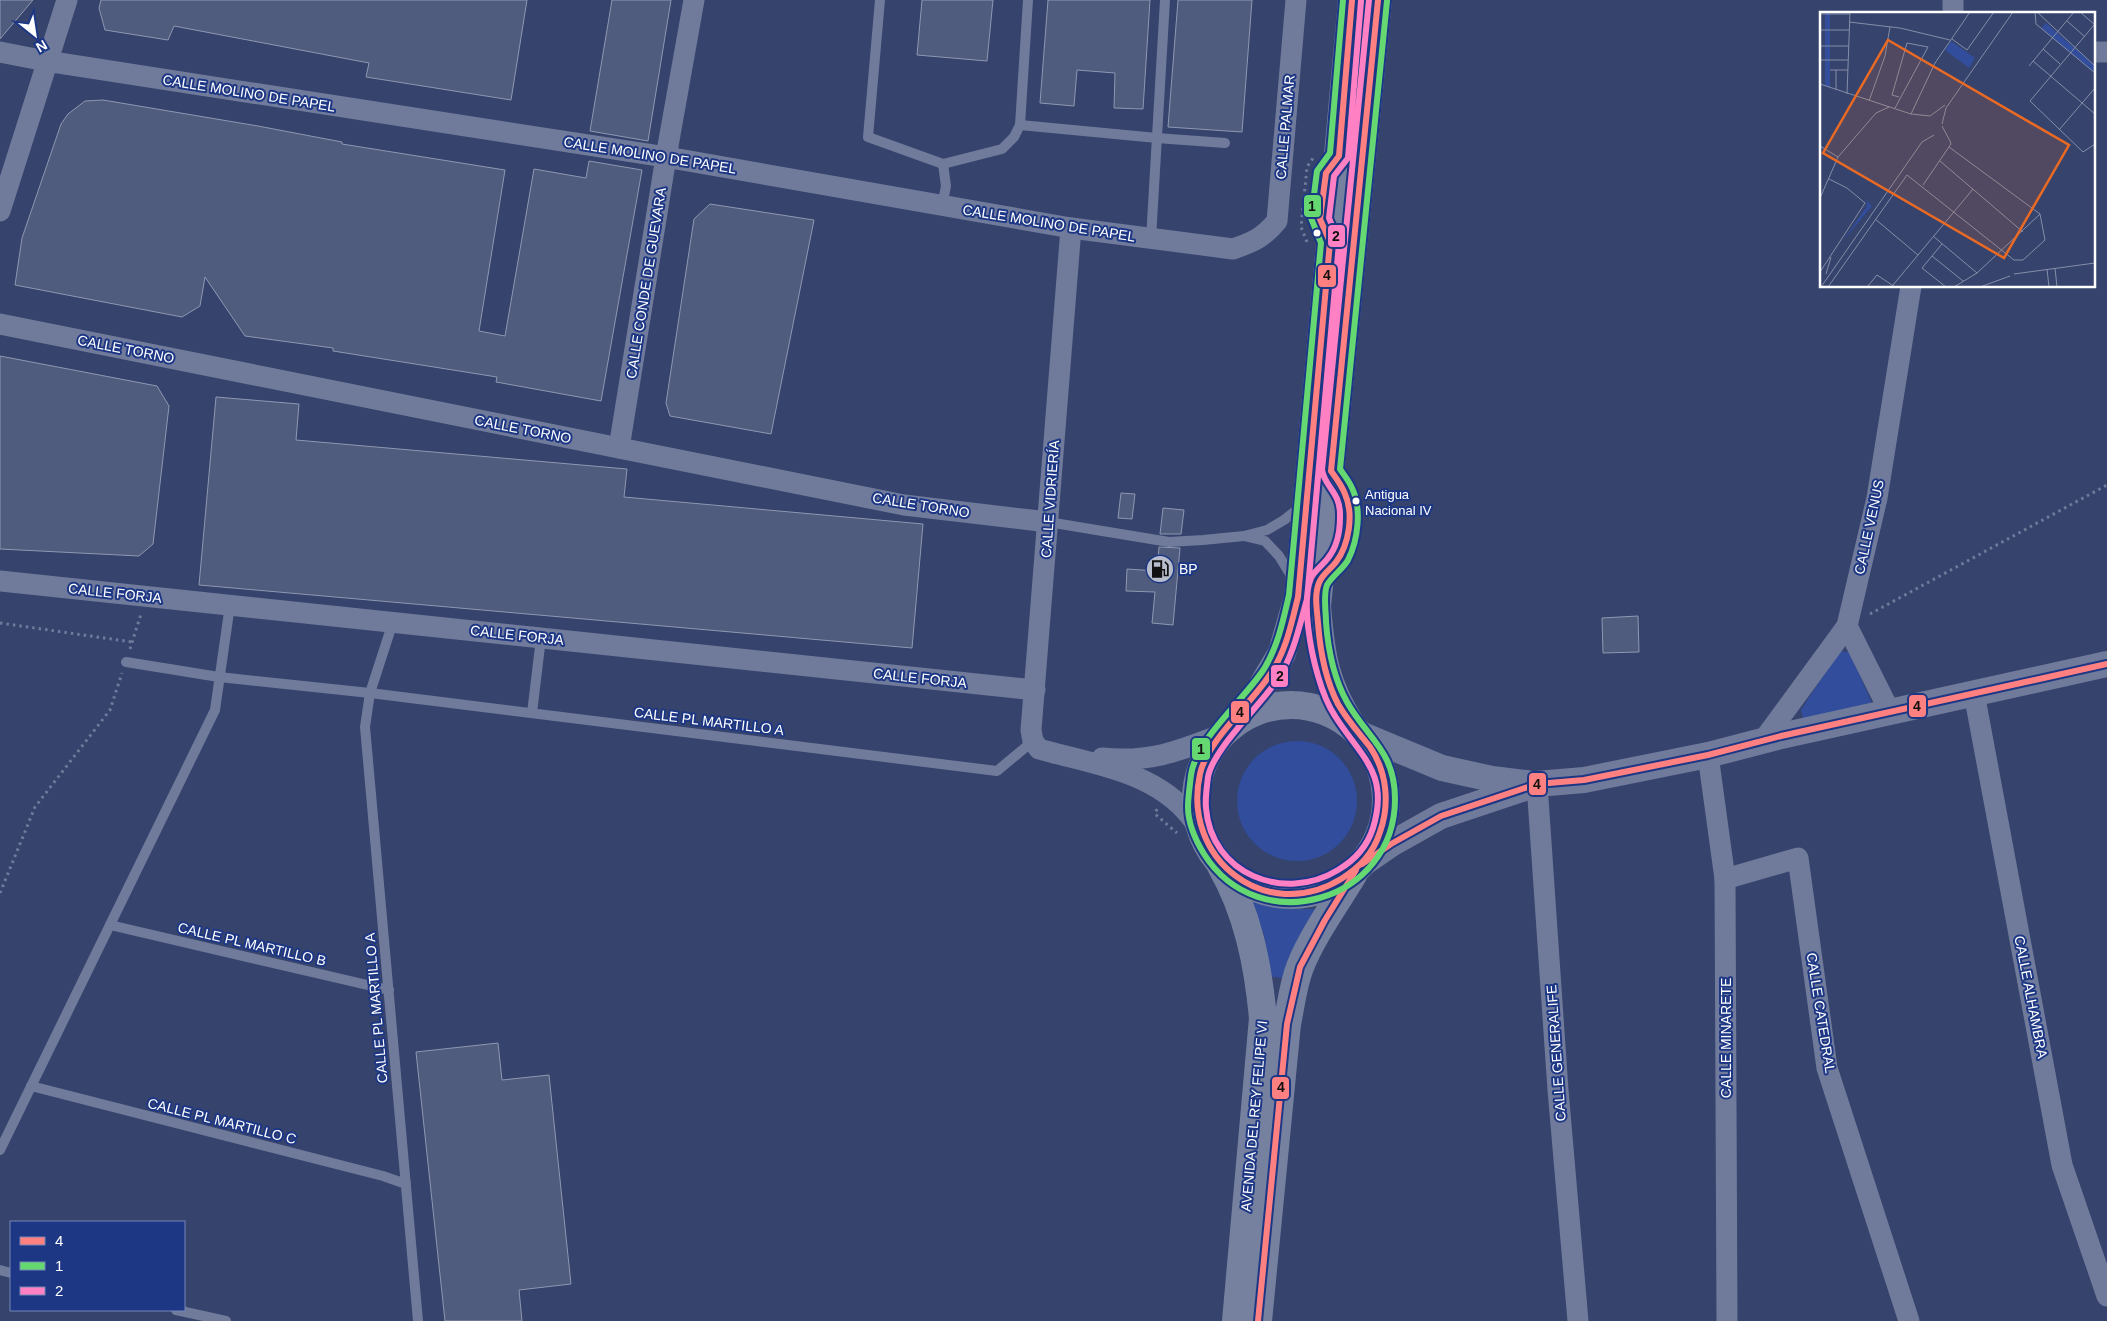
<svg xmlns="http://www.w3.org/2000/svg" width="2107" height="1321" font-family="Arial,sans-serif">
	<rect width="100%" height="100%" fill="#35436d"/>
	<g fill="#314d9b">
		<polygon points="1839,651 1849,652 1872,703 1803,719 1801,710"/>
		<circle cx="1297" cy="801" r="60"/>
		<polygon points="1251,900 1287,909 1319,909 1287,979 1269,976 1264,935"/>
	</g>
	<g fill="#505c7e" stroke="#8f98b1">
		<polygon points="0,0 33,0 0,39"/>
		<polygon points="101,0 527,0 511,100 366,77 369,63 174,26 168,40 105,30 99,8"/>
		<polygon points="612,0 671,0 648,141 590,131"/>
		<polygon points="922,0 993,0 987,61 917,55"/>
		<polygon points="1048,0 1150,0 1143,109 1114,108 1115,73 1077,70 1074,106 1040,103"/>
		<polygon points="1178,0 1252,0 1242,132 1168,127"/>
		<polygon points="103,100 258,126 342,142 342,144 505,170 479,331 505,336 534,169 586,178 589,161 642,170 601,401 496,382 497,377 333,351 333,348 245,336 205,277 200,306 182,317 15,285 22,238 61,124 68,114 85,101"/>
		<polygon points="710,204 814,220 771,434 670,416 666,403 694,219"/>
		<polygon points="0,356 157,386 169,406 153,544 139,556 0,549"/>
		<polygon points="216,397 299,404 296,440 627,469 624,497 923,524 912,648 199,585"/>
		<polygon points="1121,493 1135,494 1132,519 1118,518"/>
		<polygon points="1163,508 1184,510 1181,534 1160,534"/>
		<polygon points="1159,547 1180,548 1173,625 1152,623 1155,592 1126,591 1127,569 1157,571"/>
		<polygon points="1638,616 1639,652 1603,653 1602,618"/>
		<polygon points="498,1043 502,1080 549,1075 571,1284 519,1290 522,1321 445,1321 416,1052"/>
	</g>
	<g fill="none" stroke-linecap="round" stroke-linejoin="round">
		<g stroke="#707a9b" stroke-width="3" stroke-dasharray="2.5 4" stroke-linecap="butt">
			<polyline points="1307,242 1301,227 1307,167 1315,155"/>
			<polyline points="1870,614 2107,485"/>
			<polyline points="0,623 132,642"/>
			<polyline points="130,649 141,614"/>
			<polyline points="1157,809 1155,814 1177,833"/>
			<polyline points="0,893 35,807 110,710 122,673"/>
		</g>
		<g stroke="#707a9b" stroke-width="10">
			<polyline points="880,0 868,137 943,164 1002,149 1014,137 1020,125 1028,0"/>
			<polyline points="1020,125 1157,138 1225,143"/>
			<polyline points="942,206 946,186 943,164"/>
			<polyline points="1151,239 1165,0"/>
			<polyline points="1048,522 1169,542 1203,540 1244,536 1267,530 1284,520 1303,505"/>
			<polyline points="1244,536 1265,541 1279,556 1293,579"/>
			<path d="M 1327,573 C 1351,545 1356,511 1336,479"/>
			<polyline points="393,622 370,693 365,727 418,1321"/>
			<polyline points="126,662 219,677 370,693 997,771 1033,741"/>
			<polyline points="532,713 541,638"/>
			<polyline points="110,925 389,990"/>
			<polyline points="31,1086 383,1176 406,1184"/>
			<polyline points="0,1150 215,710 230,605"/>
			<polyline points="0,1270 11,1273"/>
			<polyline points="176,1310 226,1321"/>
		</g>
		<g stroke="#707a9b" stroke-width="21">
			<polyline points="1953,14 1953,0"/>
			<path d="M 0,52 L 46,61 L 666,157 L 1071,228 L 1233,249 C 1253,242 1263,238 1277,221 L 1296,0"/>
			<polyline points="2093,52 2107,52"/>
			<polyline points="0,211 67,0"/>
			<path d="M 1071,228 L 1031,730 L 1033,741 L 1039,749 C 1092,764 1154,771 1190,816 C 1196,823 1200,831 1204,839"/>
			<polyline points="0,324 904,505 1048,522"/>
			<polyline points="619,448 666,157 694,0"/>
			<polyline points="0,581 1035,690"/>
			<polyline points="1847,626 1890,712"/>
			<polyline points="1974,693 2062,1165 2107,1296"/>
			<polyline points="1762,742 1847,626 1877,498 1911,286"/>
			<polyline points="1708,755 1725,879 1727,1321"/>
			<path d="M 1102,758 C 1150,763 1179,751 1223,734"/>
			<polyline points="1537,784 1558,1090 1578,1321"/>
			<polyline points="1725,879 1798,858 1827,1068 1909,1321"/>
		</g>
		<g stroke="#707a9b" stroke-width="26">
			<polyline points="1360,734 1442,768 1492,779 1526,783"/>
			<polyline points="1362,864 1391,844 1441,816 1537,784 1584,780 1708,755 1781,736 2107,664"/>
		</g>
		<g stroke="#76809f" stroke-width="28">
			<circle cx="1291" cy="800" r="95"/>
			<polyline points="1233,725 1260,690 1282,653 1298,597 1352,0"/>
			<path d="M 1352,726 C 1325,684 1321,656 1317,606 L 1378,0"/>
			<path d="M 1221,866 C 1248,913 1258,965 1263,1018 L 1236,1321"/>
			<path d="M 1258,1321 L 1287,1024 C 1291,1005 1293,985 1300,967 C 1312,936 1336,903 1353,875"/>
		</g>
		<defs>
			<g id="bus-1">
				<path d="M 1352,0 L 1339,156 L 1326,173 L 1320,219 L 1330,242 L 1298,597 C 1291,625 1286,652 1269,676 C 1250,705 1207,741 1200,774 C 1181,859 1266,925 1341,879 C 1360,867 1373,854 1380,832 C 1390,804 1387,772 1370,747 C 1359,733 1347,720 1338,704 C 1325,679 1320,650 1318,623 C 1317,610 1314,595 1319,583 C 1322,574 1331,569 1336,562 C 1349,545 1354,514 1345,494 C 1342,486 1336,478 1331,471 L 1378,0"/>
				<polyline points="1362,864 1391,844 1441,816 1537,784 1584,780 1708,755 1781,736 2107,664"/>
				<polyline points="1258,1321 1287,1024 1300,967 1325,920 1356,870"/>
			</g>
			<path id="bus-2" d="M 1343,0 L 1330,153 L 1317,171 L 1311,218 L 1321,243 L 1289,595 C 1283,621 1278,646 1264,669 C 1244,700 1196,739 1191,775 C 1190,785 1188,797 1188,807 C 1188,823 1196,841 1204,854 C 1259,941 1395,902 1395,799 C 1395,751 1367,738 1347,702 C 1333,677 1328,649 1326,622 C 1326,611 1323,595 1327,585 C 1332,576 1343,569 1348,560 C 1358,540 1362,509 1352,488 C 1349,481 1344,475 1340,469 L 1387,1"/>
			<path id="bus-3" d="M 1361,1 L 1348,158 L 1334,176 L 1329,218 L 1339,243 L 1307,599 C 1299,627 1294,654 1278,679 C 1260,706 1213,749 1208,777 C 1207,786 1205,798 1206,808 C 1211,874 1284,903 1338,870 C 1355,860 1367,847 1373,828 C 1390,773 1360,756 1335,716 C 1327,704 1322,690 1318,676 C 1311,652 1301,602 1311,578 C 1315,570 1323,565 1328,558 C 1337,547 1340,531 1340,517 C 1341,492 1325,488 1322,470 L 1369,0"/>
		</defs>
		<use href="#bus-1" stroke="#1d3785" stroke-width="10"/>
		<use href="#bus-2" stroke="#1d3785" stroke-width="10"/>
		<use href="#bus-3" stroke="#1d3785" stroke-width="10"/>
		<use href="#bus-1" stroke="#ff8080" stroke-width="6"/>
		<use href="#bus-2" stroke="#65d872" stroke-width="6"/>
		<use href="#bus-3" stroke="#ff80c3" stroke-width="6"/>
	</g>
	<defs>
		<symbol id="fuel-disc" viewBox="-11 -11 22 22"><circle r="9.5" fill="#b8bdcc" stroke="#1d3785"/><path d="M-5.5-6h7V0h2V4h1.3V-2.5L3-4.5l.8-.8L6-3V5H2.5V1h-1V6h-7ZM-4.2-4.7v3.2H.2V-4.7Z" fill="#111"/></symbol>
	</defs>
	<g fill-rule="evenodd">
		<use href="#fuel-disc" x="1144" y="553" width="32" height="32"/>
	</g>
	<g fill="#fff" stroke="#1d3785" stroke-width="2">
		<circle cx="1317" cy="233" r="4.5"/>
		<circle cx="1356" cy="501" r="4.5"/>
	</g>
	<g text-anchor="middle" stroke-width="4" stroke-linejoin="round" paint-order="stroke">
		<g font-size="13" fill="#fff" stroke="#1d3785" text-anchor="start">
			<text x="1365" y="499">Antigua<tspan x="1365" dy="16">Nacional IV</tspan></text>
		</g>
		<g font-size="14" fill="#fff" stroke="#1d3785">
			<text transform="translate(249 93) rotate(9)" y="5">CALLE MOLINO DE PAPEL</text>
			<text transform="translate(1285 127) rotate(-85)" y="5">CALLE PALMAR</text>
			<text transform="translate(650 155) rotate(9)" y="5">CALLE MOLINO DE PAPEL</text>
			<text transform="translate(1049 223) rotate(9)" y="5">CALLE MOLINO DE PAPEL</text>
			<text transform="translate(646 283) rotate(-81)" y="5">CALLE CONDE DE GUEVARA</text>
			<text transform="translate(126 349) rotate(11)" y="5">CALLE TORNO</text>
			<text transform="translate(523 429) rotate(11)" y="5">CALLE TORNO</text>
			<text transform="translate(1050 499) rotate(-86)" y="5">CALLE VIDRIERÍA</text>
			<text transform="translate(921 505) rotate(9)" y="5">CALLE TORNO</text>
			<text transform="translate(1869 527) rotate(-78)" y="5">CALLE VENUS</text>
			<text transform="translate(115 593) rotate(6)" y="5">CALLE FORJA</text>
			<text transform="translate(517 635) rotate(6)" y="5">CALLE FORJA</text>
			<text transform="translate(920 678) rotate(6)" y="5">CALLE FORJA</text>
			<text transform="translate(709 721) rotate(7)" y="5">CALLE PL MARTILLO A</text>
			<text transform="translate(252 944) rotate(13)" y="5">CALLE PL MARTILLO B</text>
			<text transform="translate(2031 997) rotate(79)" y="5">CALLE ALHAMBRA</text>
			<text transform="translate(376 1008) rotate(-95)" y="5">CALLE PL MARTILLO A</text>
			<text transform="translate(1821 1013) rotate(81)" y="5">CALLE CATEDRAL</text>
			<text transform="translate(1726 1038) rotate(-90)" y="5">CALLE MINARETE</text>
			<text transform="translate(1556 1053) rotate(-94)" y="5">CALLE GENERALIFE</text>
			<text transform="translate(1254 1116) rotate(-85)" y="5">AVENIDA DEL REY FELIPE VI</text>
			<text transform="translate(222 1121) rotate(14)" y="5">CALLE PL MARTILLO C</text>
		</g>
		<g font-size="14" fill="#fff" stroke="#1d3785" text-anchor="start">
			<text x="1179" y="574">BP</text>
		</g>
	</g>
	<g transform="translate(1820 12)">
		<rect width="275" height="275" fill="#35436d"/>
		<path d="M 10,0 L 10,76 L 5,74 L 5,2 ZM 226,11 L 275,54 L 275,61 L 221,16 ZM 131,29 L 155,46 L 149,56 L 125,38 ZM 46,188 L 52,194 L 22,230 L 47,194 Z" fill="#314d9b"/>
		<path fill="none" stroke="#868ea7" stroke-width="1" d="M 215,0 L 216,12 L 275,61M 217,0 L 275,54M 260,0 L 275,13M 0,2 L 30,2M 247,9 L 264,24M 29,10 L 80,16 L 130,28M 274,13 L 210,89 L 263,140 L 275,132M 0,18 L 29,18M 132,27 L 147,38 L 174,0M 0,34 L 29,34M 223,37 L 240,52M 0,48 L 28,48M 213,49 L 275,102M 209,54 L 254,0M 10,58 L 28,58M 16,58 L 16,78M 0,72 L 91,102 L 110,104M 27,82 L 30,0M 49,89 L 65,44 L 70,15M 75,96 L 108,35 L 87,31 L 72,83 L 79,85M 91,102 L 115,51 L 150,0M 110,104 L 125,93M 122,112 L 126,96 L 193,0M 122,114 L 130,129M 239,118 L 275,76M 0,134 L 18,145M 120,149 L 203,220M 103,173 L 131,132 L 130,129M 0,186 L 18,145 L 56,101 L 69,95M 55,207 L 98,243M 113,224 L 157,261M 122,232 L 102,256 L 126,275M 112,244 L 143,269M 235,256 L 237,275M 227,257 L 229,275M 0,260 L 45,191 L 27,176 L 9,167M 6,262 L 11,245M 194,262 L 275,251M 73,273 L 153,177M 1,275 L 102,130 L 114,123M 8,275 L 87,163 L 194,248 L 203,248 L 225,228 L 220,202 L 129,135M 47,275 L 57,263 L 75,275M 134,275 L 157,261 L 220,202M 160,275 L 190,264"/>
		<path fill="#ea6a24" fill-opacity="0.15" stroke="#ea6a24" stroke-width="2.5" d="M 68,28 L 249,133 L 184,246 L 3,141 Z"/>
		<rect width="275" height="275" fill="none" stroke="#fff" stroke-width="2.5"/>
	</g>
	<g stroke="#1d3785" stroke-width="2">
		<rect x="1303" y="194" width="19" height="24" rx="5" fill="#65d872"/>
		<rect x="1327" y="224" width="19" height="24" rx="5" fill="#ff80c3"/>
		<rect x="1317" y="264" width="20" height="24" rx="5" fill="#ff8080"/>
		<rect x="1270" y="664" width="19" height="24" rx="5" fill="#ff80c3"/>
		<rect x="1908" y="694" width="19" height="24" rx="5" fill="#ff8080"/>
		<rect x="1230" y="700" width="20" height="24" rx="5" fill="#ff8080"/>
		<rect x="1191" y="737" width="20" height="24" rx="5" fill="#65d872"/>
		<rect x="1528" y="772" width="19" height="24" rx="5" fill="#ff8080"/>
		<rect x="1271" y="1076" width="19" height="24" rx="5" fill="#ff8080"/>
	</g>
	<g font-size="14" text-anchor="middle" font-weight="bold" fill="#111">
		<text x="1312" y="211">1</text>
		<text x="1336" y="241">2</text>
		<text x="1327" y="280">4</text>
		<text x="1280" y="681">2</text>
		<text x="1917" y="711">4</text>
		<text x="1240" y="717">4</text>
		<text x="1201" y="754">1</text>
		<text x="1537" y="789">4</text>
		<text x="1281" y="1092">4</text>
	</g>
	<rect x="10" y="1221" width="175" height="90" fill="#1d3785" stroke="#7787b6"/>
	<rect x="20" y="1237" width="25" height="8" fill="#ff8080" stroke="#7787b6"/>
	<text x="55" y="1246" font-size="15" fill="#ffffff">4</text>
	<rect x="20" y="1262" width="25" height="8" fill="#65d872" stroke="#7787b6"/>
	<text x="55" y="1271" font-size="15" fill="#ffffff">1</text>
	<rect x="20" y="1287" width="25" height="8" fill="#ff80c3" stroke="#7787b6"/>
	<text x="55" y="1296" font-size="15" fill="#ffffff">2</text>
	<g transform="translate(35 35) rotate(150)" stroke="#1d3785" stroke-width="4" paint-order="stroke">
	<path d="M0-4L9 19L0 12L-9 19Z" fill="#ffffff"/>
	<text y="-8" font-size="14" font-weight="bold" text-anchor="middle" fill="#ffffff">N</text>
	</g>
</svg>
